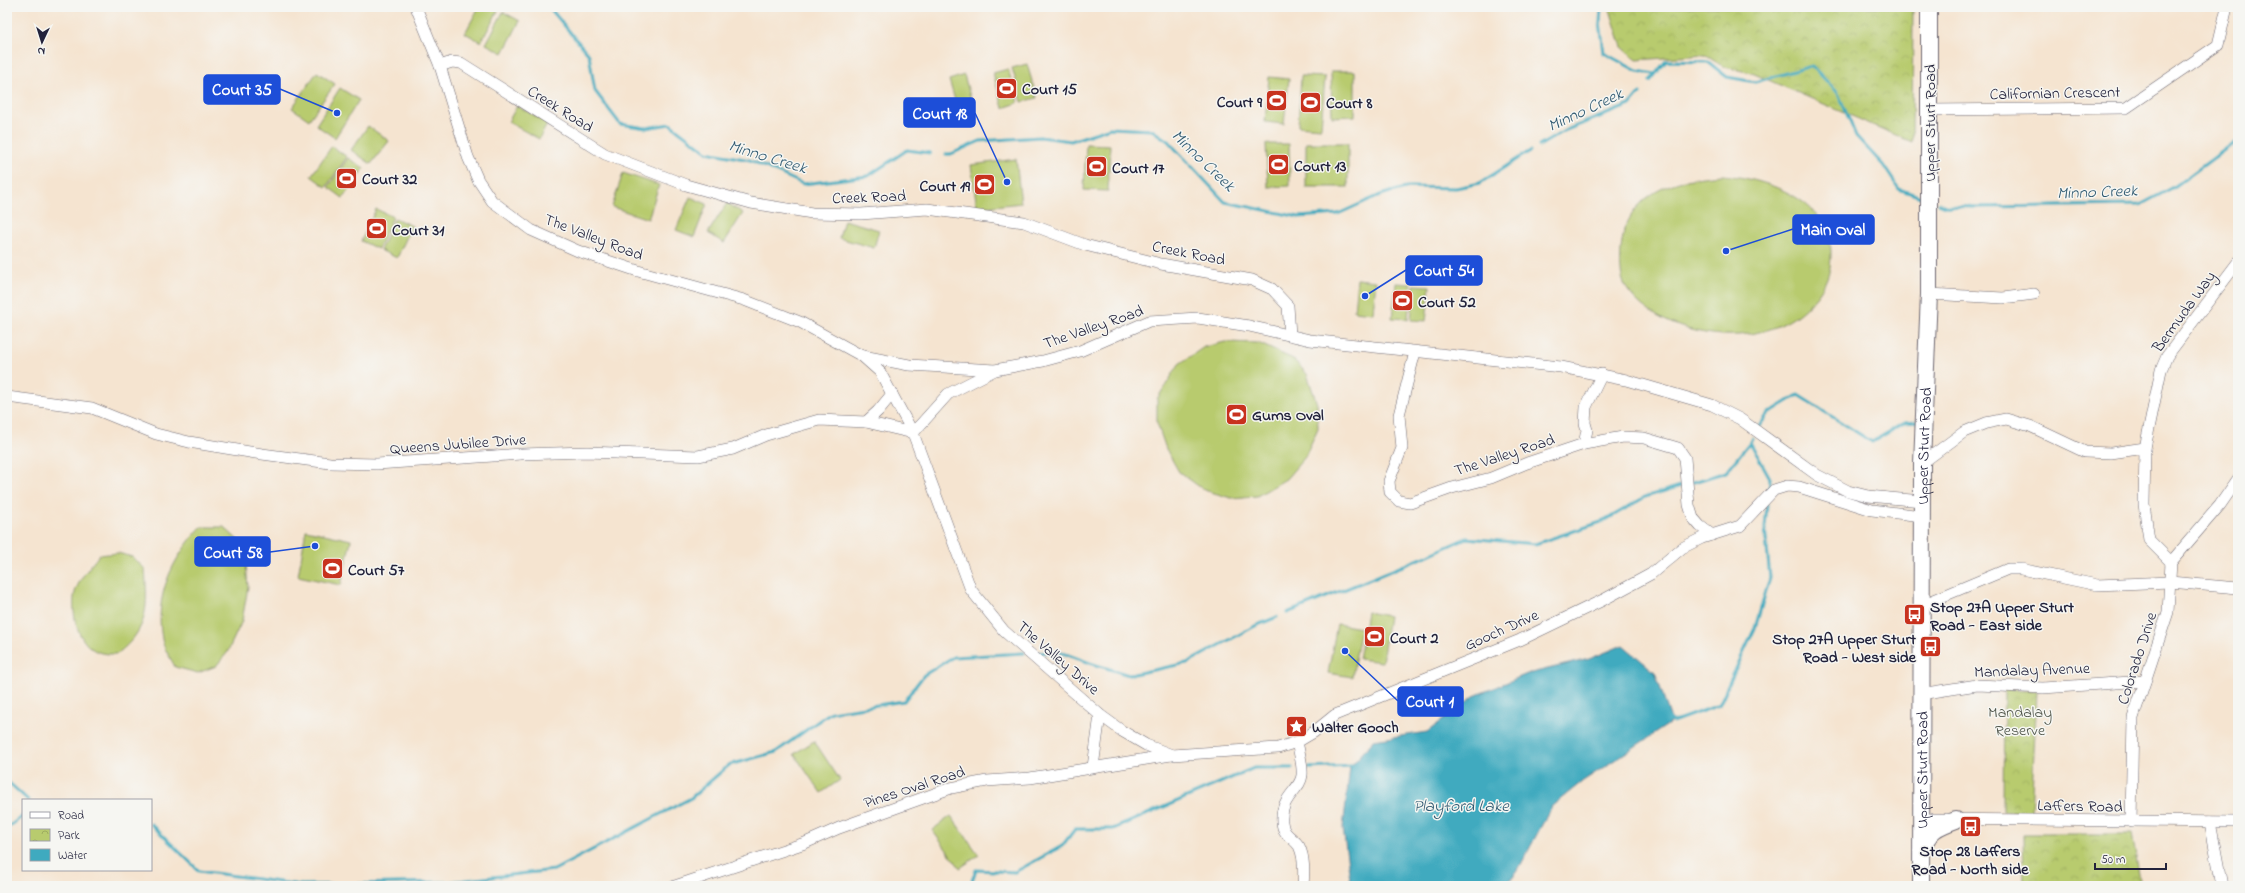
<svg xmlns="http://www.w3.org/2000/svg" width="2245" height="893" font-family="'Indie Flower',sans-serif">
	<defs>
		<pattern id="park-crowns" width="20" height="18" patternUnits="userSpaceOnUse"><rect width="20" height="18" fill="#b8cb6e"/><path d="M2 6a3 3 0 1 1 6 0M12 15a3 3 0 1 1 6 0" fill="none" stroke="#9eae60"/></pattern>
	</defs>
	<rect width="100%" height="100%" fill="#f6f6f2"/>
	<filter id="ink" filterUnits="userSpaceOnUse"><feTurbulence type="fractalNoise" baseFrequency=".025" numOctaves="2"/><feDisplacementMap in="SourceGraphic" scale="8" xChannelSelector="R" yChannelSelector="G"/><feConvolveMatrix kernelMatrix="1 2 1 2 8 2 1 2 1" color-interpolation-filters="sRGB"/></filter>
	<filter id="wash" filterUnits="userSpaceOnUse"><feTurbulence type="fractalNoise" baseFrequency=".012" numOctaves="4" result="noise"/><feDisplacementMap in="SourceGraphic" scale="16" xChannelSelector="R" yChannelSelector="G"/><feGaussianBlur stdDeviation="0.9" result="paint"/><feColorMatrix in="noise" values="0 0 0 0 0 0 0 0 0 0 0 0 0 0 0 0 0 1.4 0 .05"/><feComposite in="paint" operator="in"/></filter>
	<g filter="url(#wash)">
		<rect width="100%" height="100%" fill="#f5e4d0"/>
		<g fill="#b8cb6e" stroke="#6d7654">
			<polygon points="479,7 492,7 498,11 481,42 465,33"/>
			<polygon points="503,12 520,21 503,53 486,44"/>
			<polygon points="1027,64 1037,98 1022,102 1012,68"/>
			<polygon points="1008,69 1018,103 1003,108 993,73"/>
			<polygon points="1331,71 1355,71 1355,116 1332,117"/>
			<polygon points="317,72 335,84 309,120 292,108"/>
			<polygon points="964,75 974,110 959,114 949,80"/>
			<polygon points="1301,76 1325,77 1321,128 1298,126"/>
			<polygon points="1269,77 1289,79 1284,124 1265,122"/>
			<polygon points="340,88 359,100 335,138 316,125"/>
			<polygon points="517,106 548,123 539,139 508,122"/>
			<polygon points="368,126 389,141 371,164 351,150"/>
			<rect x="1306" y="143" width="42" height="44"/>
			<polygon points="1086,144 1110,145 1108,191 1084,190"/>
			<polygon points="1266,144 1289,144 1290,186 1268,187"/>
			<polygon points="332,146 347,157 326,187 311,176"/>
			<polygon points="348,158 364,168 343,198 328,187"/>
			<polygon points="1016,159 1021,203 977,208 971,165"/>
			<polygon points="623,173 659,185 648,219 612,207"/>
			<path d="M 1723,175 C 1768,179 1832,201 1831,255 C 1831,272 1825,287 1814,299 C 1797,320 1775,330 1749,334 C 1707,340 1648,324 1625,286 C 1620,276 1620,261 1621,250 C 1625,193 1674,178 1723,175 Z"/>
			<polygon points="690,197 707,204 694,237 676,230"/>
			<polygon points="727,203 743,213 724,243 708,233"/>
			<polygon points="376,209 393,217 378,249 361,241"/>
			<polygon points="395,218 412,226 397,258 380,250"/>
			<polygon points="844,220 879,230 874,248 839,238"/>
			<polygon points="1357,279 1376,281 1373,313 1354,311"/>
			<polygon points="1396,283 1411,284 1408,319 1392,318"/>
			<polygon points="1414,285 1430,286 1426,321 1411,320"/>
			<polygon points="1225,342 1258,343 1293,359 1307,374 1317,404 1318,428 1305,457 1286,479 1257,496 1231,498 1204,490 1179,472 1166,449 1157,423 1157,399 1179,364 1204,347"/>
			<path d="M 201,527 L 224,527 L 241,543 L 246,564 L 248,587 L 242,621 L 227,653 L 216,666 L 198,673 L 175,667 C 171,658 163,648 162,639 C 154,595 172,559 201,527 Z"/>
			<polygon points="306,530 351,540 341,585 298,576"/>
			<path d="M 118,553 L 132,557 L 145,569 C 148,607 149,629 117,654 C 111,654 103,654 98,652 C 78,644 72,617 74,597 C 76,582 90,567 99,555 Z"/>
			<polygon points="1367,612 1389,616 1382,662 1359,659"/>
			<polygon points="1337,624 1361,628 1352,677 1328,673"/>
			<polygon points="814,741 840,780 821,793 794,754"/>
			<polygon points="951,816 979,855 960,868 932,830"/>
		</g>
		<g fill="url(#park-crowns)" stroke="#6d7654">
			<polygon points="1609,7 1913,7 1912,142 1752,73 1724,67 1705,55 1637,60 1622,47"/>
			<polygon points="2004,690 2037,691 2031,812 2003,811"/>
			<polygon points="2023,834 2132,834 2141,886 2024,886"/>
		</g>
		<polygon fill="#3faabf" stroke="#30667d" points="1623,645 1655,672 1672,722 1583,781 1552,806 1518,870 1505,886 1351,886 1343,828 1350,767 1374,740 1427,732 1474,696 1527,674 1589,659"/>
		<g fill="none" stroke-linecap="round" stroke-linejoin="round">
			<g stroke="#3faabf" stroke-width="3">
				<polyline points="549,7 589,55 595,91 620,124 646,128 670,124 707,152 750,160 803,184 868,176 907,150 930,153"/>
				<polyline points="1601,8 1600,22 1604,53 1637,71 1655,74"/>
				<polyline points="1650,81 1666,61 1708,62 1727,77 1755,82 1812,66 1838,93 1856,136 1883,165 1899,189 1921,197"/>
				<polyline points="1539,146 1566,130 1630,105 1640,93"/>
				<polyline points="946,154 951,154 980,141 1040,137 1071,141 1110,128 1152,130 1168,141 1225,202 1299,217 1338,214 1380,195 1409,187 1456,188 1480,183 1530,151"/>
				<polyline points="1938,203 1945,206 1973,207 2140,205 2174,187 2238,140"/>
				<polyline points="1759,426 1769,413 1798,395 1872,442 1904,423 1916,422"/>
				<polyline points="1752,438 1750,442 1770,478 1769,490"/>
				<polyline points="1287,613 1422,558 1466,538 1535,544 1604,521 1645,497 1726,472 1750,442"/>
				<polyline points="1034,653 1060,652 1090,663 1129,675 1187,663 1255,626 1277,617"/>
				<polyline points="1670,720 1672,722 1719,705 1755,628 1770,578 1765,528 1767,505"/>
				<polyline points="1309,768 1353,766"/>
				<polyline points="7,781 28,800"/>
				<polyline points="151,824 199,871 301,885 449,882 554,870 691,798 729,765 776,752 831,712 904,701 924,675 953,657 1024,653"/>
				<polyline points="7,828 23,816"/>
				<polyline points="970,886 976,870 1015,872 1062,846 1075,829 1113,829 1254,768 1292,768"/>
			</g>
		</g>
	</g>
	<g filter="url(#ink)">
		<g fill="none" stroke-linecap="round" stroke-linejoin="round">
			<defs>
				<g id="street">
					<polyline points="416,7 440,66 468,157 478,180 492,201 531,230 578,251 638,271 744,300 800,322 862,356 880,372 913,433 971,590 1004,631 1100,715 1122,731 1146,745 1172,755 1278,748 1297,742 1314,732 1335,715 1520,640 1603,600 1651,574 1682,548 1702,538 1740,526 1774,490 1787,486 1799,487 1872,510 1922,516"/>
					<polyline points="440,66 452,62 461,63 605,154 686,185 751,203 812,213 861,214 927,209 1024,222 1085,245 1161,264 1252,280 1272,289 1288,306 1290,335"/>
					<polyline points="1930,110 2126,108 2218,45 2227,7"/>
					<polyline points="1929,294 2003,298 2034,294"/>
					<polyline points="1415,352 1399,415 1402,448 1389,481 1390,492 1399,501 1410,503 1452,488 1491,478 1527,463 1584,444 1623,437 1644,438 1678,448 1685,458 1689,505 1693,518 1700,526 1712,535"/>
					<polyline points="863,356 909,365 995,370 1043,361 1080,351 1149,321 1198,318 1249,326 1310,340 1561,367 1626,380 1712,405 1740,419 1817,475 1848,491 1868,496 1922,501"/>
					<polyline points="7,397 92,408 156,434 189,442 262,454 330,463 377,464 521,454 587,452 698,456 733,449 766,435 819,420 866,422 913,433"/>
					<polyline points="866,422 878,411 892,394"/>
					<polyline points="913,433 948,394 993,371"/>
					<polyline points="1584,444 1587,430 1585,423 1586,407 1602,374"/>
					<polyline points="1922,463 1964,432 1986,423 2006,419 2030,426 2085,452 2111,453 2145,448"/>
					<polyline points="2171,562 2149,540 2144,504 2145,448 2161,370 2167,356 2238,262"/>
					<polyline points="1922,605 2008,569 2021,569 2097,585 2170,582 2238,588"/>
					<polyline points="1920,694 1977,685 2043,688 2145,681"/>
					<path d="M 1297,742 C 1299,752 1303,765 1302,775 C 1301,790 1280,796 1282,822 C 1283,836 1293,837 1299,846 C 1305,858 1304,874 1303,886"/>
					<polyline points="1093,767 1100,715"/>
					<polyline points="1921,819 2238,822"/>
					<polyline points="2131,822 2133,718 2168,612 2171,562 2220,505 2238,479"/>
					<polyline points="2210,822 2222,886"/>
					<polyline points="675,886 805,843 839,828 951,788 987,781 1030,778 1171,755"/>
				</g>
				<g id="secondary">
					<path d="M 1922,850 C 1929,830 1937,827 1956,820"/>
					<path id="s1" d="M 1921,886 L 1922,463 L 1929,294 L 1929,7"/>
				</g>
			</defs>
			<use href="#street" stroke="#6c666f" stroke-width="12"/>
			<use href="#secondary" stroke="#6c666f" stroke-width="18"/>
			<use href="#street" stroke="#fff" stroke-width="11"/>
			<use href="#secondary" stroke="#fff" stroke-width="16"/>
		</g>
	</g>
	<defs>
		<symbol id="stadium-square" viewBox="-11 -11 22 22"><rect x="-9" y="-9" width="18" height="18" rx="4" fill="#c8321e" stroke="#f6f6f2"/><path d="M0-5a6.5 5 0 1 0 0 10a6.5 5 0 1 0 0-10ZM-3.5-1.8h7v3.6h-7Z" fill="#fff"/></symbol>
		<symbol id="bus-square" viewBox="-11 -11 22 22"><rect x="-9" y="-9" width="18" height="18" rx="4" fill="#c8321e" stroke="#f6f6f2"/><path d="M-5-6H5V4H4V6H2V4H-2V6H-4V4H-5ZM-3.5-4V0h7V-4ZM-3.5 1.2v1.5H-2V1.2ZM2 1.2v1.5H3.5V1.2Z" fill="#fff"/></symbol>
		<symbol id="sight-square" viewBox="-11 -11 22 22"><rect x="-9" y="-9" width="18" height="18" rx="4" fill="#c8321e" stroke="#f6f6f2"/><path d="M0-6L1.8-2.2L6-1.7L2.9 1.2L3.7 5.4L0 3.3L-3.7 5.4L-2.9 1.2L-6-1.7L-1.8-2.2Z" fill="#fff"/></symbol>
	</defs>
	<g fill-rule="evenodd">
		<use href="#stadium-square" x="994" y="76" width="25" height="25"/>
		<use href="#stadium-square" x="1264" y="88" width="25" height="25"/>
		<use href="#stadium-square" x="1298" y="90" width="25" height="25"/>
		<use href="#stadium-square" x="1266" y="152" width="25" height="25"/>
		<use href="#stadium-square" x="1084" y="154" width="25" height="25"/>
		<use href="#stadium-square" x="334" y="166" width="25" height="25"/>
		<use href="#stadium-square" x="972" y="172" width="25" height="25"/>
		<use href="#stadium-square" x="364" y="216" width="25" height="25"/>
		<use href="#stadium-square" x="1390" y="288" width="25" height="25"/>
		<use href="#stadium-square" x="1224" y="402" width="25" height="25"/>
		<use href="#stadium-square" x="320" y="556" width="25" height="25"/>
		<use href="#bus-square" x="1902" y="602" width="25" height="25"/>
		<use href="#stadium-square" x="1362" y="624" width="25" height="25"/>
		<use href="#bus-square" x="1918" y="634" width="25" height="25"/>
		<use href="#sight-square" x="1284" y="714" width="25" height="25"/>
		<use href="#bus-square" x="1958" y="814" width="25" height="25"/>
	</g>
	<g text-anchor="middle" stroke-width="3" stroke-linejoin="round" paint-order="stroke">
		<g font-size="16" font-weight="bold" fill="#22223b" stroke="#f6f6f2" text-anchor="start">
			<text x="1022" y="94">Court 15</text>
			<text x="1262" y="107" text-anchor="end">Court 9</text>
			<text x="1326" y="108">Court 8</text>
			<text x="1294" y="171">Court 13</text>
			<text x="1112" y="173">Court 17</text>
			<text x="362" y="184">Court 32</text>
			<text x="970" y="191" text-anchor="end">Court 19</text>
			<text x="392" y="235">Court 31</text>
			<text x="1418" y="307">Court 52</text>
			<text x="1252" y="420">Gums Oval</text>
			<text x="348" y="575">Court 57</text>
			<text x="1930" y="612">Stop 27A Upper Sturt<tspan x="1930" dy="18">Road - East side</tspan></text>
			<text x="1390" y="643">Court 2</text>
			<text x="1916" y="644" text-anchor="end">Stop 27A Upper Sturt<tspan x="1916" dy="18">Road - West side</tspan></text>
			<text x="1312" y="732">Walter Gooch</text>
			<text x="1970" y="856" text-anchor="middle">Stop 28 Laffers<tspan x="1970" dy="18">Road - North side</tspan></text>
		</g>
		<g font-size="16" fill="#22223b" stroke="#f6f6f2">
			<text transform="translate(2055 92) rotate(-1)" y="6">Californian Crescent</text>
			<text transform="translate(561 108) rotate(32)" y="6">Creek Road</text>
			<text transform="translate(1929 123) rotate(-90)" y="6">Upper Sturt Road</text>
			<text transform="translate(869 196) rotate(-2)" y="6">Creek Road</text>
			<text transform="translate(594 236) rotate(21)" y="6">The Valley Road</text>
			<text transform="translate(1189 252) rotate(11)" y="6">Creek Road</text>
			<text transform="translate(2183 311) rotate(-54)" y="6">Bermuda Way</text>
			<text transform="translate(1093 326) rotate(-19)" y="6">The Valley Road</text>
			<text transform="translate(458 443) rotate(-4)" y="6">Queens Jubilee Drive</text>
			<text dy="6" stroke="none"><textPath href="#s1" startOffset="440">Upper Sturt Road</textPath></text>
			<text transform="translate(1504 454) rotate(-18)" y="6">The Valley Road</text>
			<text transform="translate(1501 629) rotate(-24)" y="6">Gooch Drive</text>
			<text transform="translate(1059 657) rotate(41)" y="6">The Valley Drive</text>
			<text transform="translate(2136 658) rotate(-72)" y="6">Colorado Drive</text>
			<text transform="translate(2032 669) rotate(-2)" y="6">Mandalay Avenue</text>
			<text dy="6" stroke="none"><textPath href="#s1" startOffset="116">Upper Sturt Road</textPath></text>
			<text transform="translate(914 786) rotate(-18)" y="6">Pines Oval Road</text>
			<text transform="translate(2080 805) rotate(1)" y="6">Laffers Road</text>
		</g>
		<g font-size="16" fill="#4f554a" stroke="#f6f6f2">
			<text x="2020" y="717">Mandalay<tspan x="2020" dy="18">Reserve</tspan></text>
		</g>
		<g font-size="17" font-style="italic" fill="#2e5870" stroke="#f6f6f2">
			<text transform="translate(1585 109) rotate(-25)" y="6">Minno Creek</text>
			<text transform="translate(768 156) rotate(17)" y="6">Minno Creek</text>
			<text transform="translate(1204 160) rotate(44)" y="6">Minno Creek</text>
			<text transform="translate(2097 191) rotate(-2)" y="6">Minno Creek</text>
			<text x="1461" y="811">Playford Lake</text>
		</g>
	</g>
	<path fill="none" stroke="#1d4ed8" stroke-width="1.5" d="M337 113L280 89M1007 182L975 113M1726 251L1793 229M1365 296L1406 270M315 546L270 552M1345 651L1398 701"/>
	<g fill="#1d4ed8" stroke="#f6f6f2" stroke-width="1.5">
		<circle cx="337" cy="113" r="4"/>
		<circle cx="1007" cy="182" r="4"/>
		<circle cx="1726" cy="251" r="4"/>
		<circle cx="1365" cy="296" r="4"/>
		<circle cx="315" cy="546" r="4"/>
		<circle cx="1345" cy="651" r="4"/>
	</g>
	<g fill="#1d4ed8" stroke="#1d4ed8" stroke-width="1.5">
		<rect x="204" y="75" width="76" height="29" rx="4"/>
		<rect x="904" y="98" width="71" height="29" rx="4"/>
		<rect x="1793" y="215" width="81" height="29" rx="4"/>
		<rect x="1406" y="256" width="76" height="29" rx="4"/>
		<rect x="195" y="537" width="75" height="29" rx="4"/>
		<rect x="1398" y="687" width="65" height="29" rx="4"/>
	</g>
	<g font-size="17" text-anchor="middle" font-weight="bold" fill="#fff">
		<text x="242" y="95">Court 35</text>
		<text x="940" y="119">Court 18</text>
		<text x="1833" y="235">Main Oval</text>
		<text x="1444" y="276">Court 54</text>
		<text x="233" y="558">Court 58</text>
		<text x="1430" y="707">Court 1</text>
	</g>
	<rect width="2245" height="893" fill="none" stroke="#f6f6f2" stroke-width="24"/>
	<rect x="22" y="799" width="130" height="72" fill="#f6f6f2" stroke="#a1a1a9"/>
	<rect x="30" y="812" width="20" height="6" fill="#ffffff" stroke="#a1a1a9"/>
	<text x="58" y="819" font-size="12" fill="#22223b">Road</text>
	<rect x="30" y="829" width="20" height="12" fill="url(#park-crowns)" stroke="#a1a1a9"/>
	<text x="58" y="839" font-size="12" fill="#22223b">Park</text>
	<rect x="30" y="849" width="20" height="12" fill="#3faabf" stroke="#a1a1a9"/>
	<text x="58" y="859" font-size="12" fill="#22223b">Water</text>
	<g transform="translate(42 42) rotate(184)" stroke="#f6f6f2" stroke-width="3" paint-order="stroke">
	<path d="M0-3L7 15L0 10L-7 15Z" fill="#22223b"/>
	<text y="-6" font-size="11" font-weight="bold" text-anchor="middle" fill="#22223b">N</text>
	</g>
	<path d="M2095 863v6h71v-6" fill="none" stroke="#22223b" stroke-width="2"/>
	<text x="2101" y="863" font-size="12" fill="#22223b" stroke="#f6f6f2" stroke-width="3" paint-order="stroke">50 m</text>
</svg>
